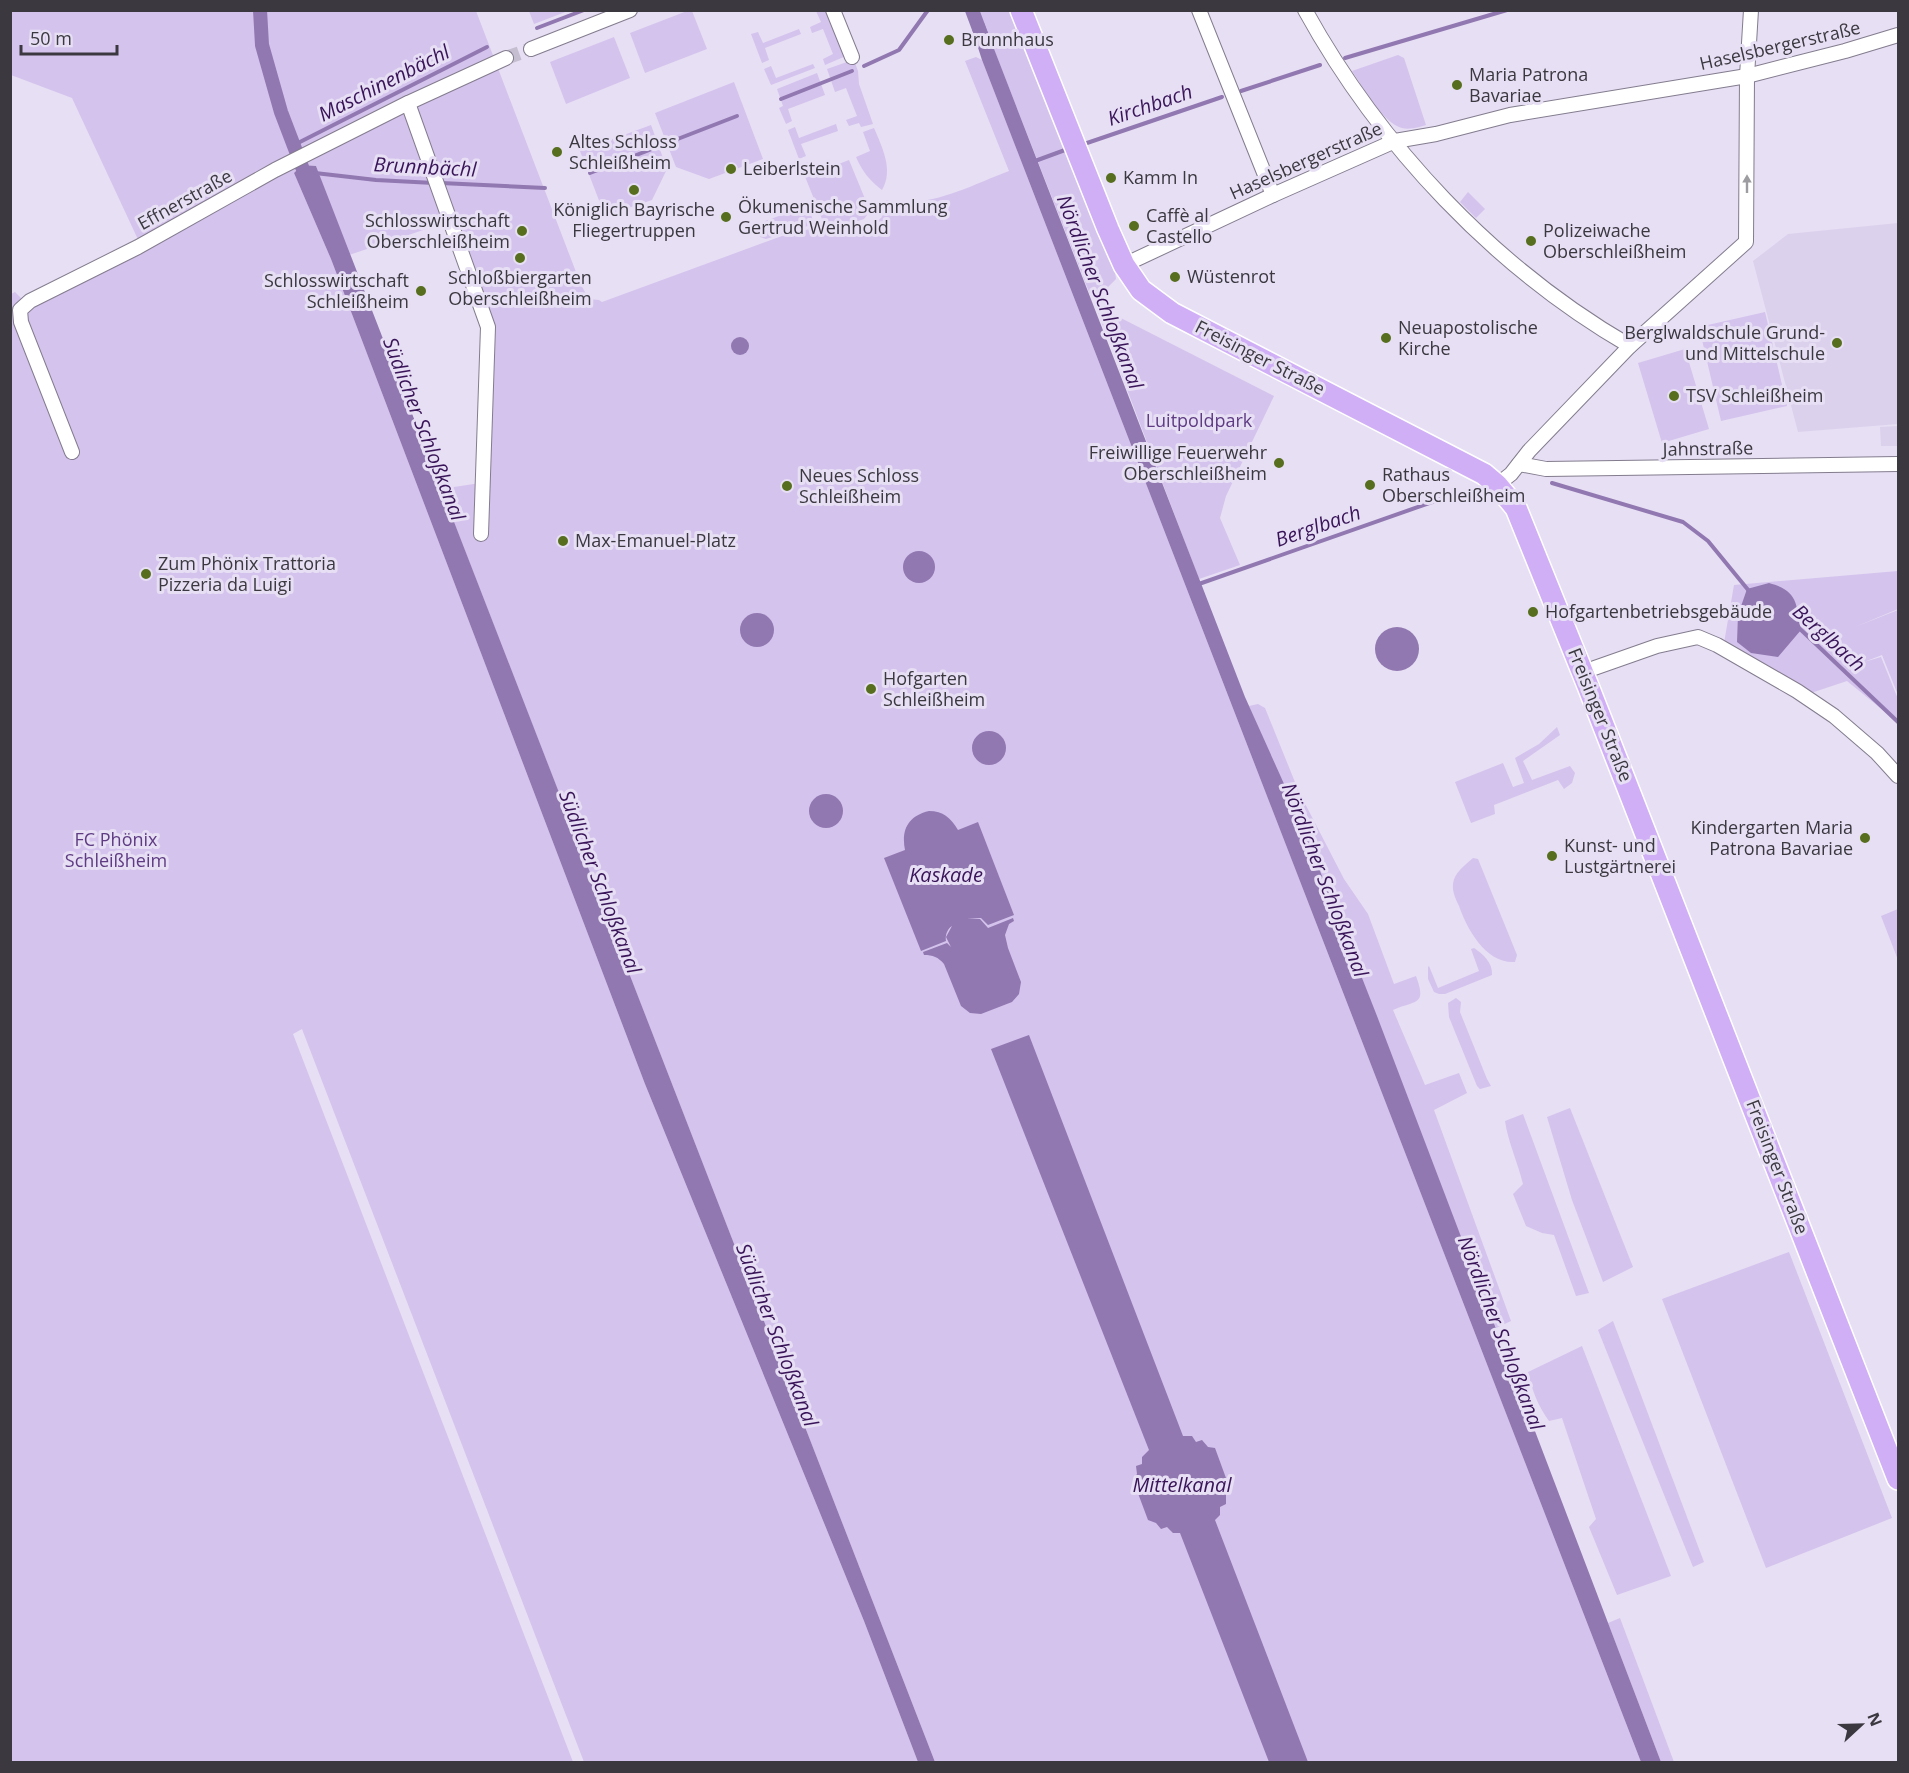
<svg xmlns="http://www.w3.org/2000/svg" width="1909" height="1773" font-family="'Open Sans',sans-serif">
	<rect width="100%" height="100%" fill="#e7dff4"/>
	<g fill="#dcd1ed">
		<polygon points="1898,223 1898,424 1798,432 1753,261 1788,234"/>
		<polygon points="1898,426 1898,446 1881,446 1880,427"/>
	</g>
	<g fill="#d4c3ed">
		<path d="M 11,11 L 476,11 L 581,285 L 589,299 L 599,300 L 602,302 L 782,236 L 818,227 L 874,224 L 882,217 L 879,206 L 887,200 C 929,209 969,186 1009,171 L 965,61 L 976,57 L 982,60 L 1641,1762 L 935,1762 L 441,489 L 480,483 L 483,325 L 444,223 L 349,255 L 316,166 L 302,165 L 294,173 L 331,259 L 645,1084 L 864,1621 L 918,1762 L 584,1762 L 302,1029 L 293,1034 L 573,1762 L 11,1762 L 11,294 L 15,292 L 30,307 L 142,248 L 72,98 L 11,75 Z"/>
		<polygon points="529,11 568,11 534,24"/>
		<polygon points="687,11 692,11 707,49 645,73 630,33"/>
		<polygon points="816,11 827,11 846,56 825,65 823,59 833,54 823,29 812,33 810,27 821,22"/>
		<polygon points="972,11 1011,11 1026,43 1114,264 1116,279 1107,288 1091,297 984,24 978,26"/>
		<polygon points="799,29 801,34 765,48 769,60 762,63 751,34 758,32 763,43"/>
		<polygon points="614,37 630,78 566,104 550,62"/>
		<path d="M 1398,55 L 1404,58 L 1426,125 C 1419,127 1410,130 1402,128 C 1384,124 1362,86 1352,71 Z"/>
		<polygon points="847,62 855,63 858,71 859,84 873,124 861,127 859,123 849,126 846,120 857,116 846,88 835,92 827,69"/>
		<polygon points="813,64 815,68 771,85 764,69 771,66 776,78"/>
		<polygon points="817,73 825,95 788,109 792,121 786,124 779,108 783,106 777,89"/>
		<polygon points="734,82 763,159 709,179 676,167 655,113"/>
		<polygon points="836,124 838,131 801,144 806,156 799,159 788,130 795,127 799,138"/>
		<polygon points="651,125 667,169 652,200 605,216 580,151"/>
		<path d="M 874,128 C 882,147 894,170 882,190 C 870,181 862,171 856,157 L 870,151 L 863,132 Z"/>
		<polygon points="849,160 870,211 864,219 858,221 824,224 800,164 808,162 813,174"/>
		<polygon points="1468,192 1485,209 1476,218 1460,202"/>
		<polygon points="808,205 814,224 766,239 760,237 755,225 792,211 797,214 800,212 800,208"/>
		<polygon points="1104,311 1111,313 1274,396 1226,496 1220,518 1240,565 1199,579 1098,313"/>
		<polygon points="1765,312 1787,406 1721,421 1699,327"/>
		<polygon points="1685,349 1709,429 1662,443 1638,363"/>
		<polygon points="1898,571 1898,609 1855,627 1898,610 1898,695 1882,655 1864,662 1881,657 1898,699 1898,719 1895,720 1847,681 1802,696 1724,643 1734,585"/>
		<path d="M 1258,704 L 1265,708 L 1299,792 L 1344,879 L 1368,914 L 1394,984 L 1416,976 C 1427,1006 1416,1000 1393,1010 L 1425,1085 L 1459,1073 L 1467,1093 L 1434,1110 L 1511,1321 L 1496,1328 L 1249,706 Z"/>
		<polygon points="1557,727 1560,735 1523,761 1532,780 1570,766 1575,773 1572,783 1564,789 1558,780 1494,805 1495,814 1471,823 1455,782 1503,763 1513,787 1524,783 1515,758 1539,744"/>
		<path d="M 1473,858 L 1478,859 L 1517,955 L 1515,962 C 1486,964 1467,929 1459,906 C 1456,900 1452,891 1453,884 C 1454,873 1465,865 1473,858 Z"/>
		<polygon points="1898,909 1898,960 1881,916"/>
		<path d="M 1474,948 C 1483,954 1493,963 1492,975 L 1445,994 L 1439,994 L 1434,992 L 1428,979 L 1428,967 L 1429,966 L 1438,988 L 1479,971 L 1471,949 Z"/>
		<polygon points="1456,998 1461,1002 1460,1012 1487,1079 1491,1086 1480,1089 1477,1086 1449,1017 1448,1003"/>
		<polygon points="1570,1108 1633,1267 1603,1282 1572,1200 1547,1117"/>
		<path d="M 1523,1114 L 1589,1293 L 1576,1296 L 1554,1235 L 1542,1233 L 1526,1226 L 1513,1194 L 1523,1184 C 1518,1163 1508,1142 1505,1121 Z"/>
		<polygon points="1789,1252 1892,1518 1766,1568 1662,1299"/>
		<polygon points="1613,1321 1704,1562 1693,1567 1598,1330"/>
		<path d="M 1582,1346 L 1671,1576 L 1617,1595 L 1589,1527 L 1596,1519 L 1562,1418 L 1549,1421 C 1538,1406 1532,1390 1528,1372 Z"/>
		<polygon points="1620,1618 1674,1762 1661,1762 1608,1623"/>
	</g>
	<g fill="#9178b1">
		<polygon points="984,23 1245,697 1298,815 1377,1016 1661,1762 1641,1762 982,60 972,29"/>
		<polygon points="302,165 316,166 935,1762 918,1762 864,1621 645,1084 331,259 294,173"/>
		<circle cx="740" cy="346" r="9"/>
		<circle cx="919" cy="567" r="16"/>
		<path d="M 1769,583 C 1798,591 1796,603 1801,630 L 1778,657 L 1751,653 L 1737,642 L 1738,615 L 1747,589 Z"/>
		<circle cx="757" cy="630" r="17"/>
		<circle cx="1397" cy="649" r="22"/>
		<circle cx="989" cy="748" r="17"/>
		<circle cx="826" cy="811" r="17"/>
		<path d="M 929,811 C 943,811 951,818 958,830 L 978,822 L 1014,915 L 988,925 L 981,918 L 967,918 L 980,919 L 988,928 L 1013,918 L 1014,921 L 1009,924 L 1005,935 L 1008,948 L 1021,982 L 1019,994 L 1012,1002 L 981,1014 L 970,1013 L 961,1006 L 944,964 C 938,957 933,955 924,955 L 923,952 L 947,943 L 951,947 L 946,937 L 952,926 C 947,929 945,936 946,941 L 921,951 L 884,858 L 905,850 C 901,830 908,816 929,811 Z"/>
		<polygon points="1029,1035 1183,1436 1192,1436 1196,1442 1202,1440 1208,1447 1215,1448 1230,1489 1226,1495 1226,1504 1220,1507 1220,1515 1215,1520 1308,1762 1269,1762 1180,1533 1173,1533 1167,1527 1161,1529 1156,1523 1148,1520 1133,1480 1137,1474 1136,1466 1142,1464 1142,1457 1149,1450 991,1049"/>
	</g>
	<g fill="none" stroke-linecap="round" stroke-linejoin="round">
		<g stroke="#9178b1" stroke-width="4">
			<polyline points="537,28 584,10"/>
			<polyline points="1345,58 1507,10"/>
			<polyline points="864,66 899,50 928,10"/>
			<polyline points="1241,91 1320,65"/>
			<polyline points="781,99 852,71"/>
			<polyline points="1087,143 1222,97"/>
			<polyline points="294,145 487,47"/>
			<polyline points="1035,161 1065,150"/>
			<polyline points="315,173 376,180 434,183"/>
			<polyline points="590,173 737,116"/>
			<polyline points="441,183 545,188"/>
			<polyline points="1552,483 1683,522 1708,541 1749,591"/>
			<polyline points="1196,585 1455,494"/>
			<polyline points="1799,628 1898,722"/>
		</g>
		<g stroke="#9178b1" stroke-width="14">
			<polyline points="260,10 262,45 281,112 302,167"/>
			<polyline points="972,10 984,42"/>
		</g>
		<polyline stroke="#c5bed0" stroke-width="14" stroke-dasharray="14 7" stroke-linecap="butt" points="506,58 531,49"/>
		<defs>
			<g id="street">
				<polyline points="833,10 852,57"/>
				<polyline points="1199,10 1273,195"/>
				<path d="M 1305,10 C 1380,146 1495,268 1630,346"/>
				<polyline points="531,49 630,10"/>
				<polyline points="408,103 488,327 481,534"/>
				<polyline points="1124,265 1273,195 1395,141 1436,134 1510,115 1747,76 1845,51 1898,35"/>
				<polyline points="72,452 21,322 20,310 30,301 138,247 275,170 408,103 506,58"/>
				<polyline points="1519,464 1546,469 1898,464"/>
				<polyline points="1497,485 1511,474 1529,451 1630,346 1746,242 1747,76 1751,10"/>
				<polyline points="1583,672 1657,646 1698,637 1717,645 1797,691 1834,716 1877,753 1898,776"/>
			</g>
			<polyline id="primary" points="1021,10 1108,229 1124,265 1141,290 1172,313 1484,474 1497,485 1516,508 1588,686 1898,1479"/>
		</defs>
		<use href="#street" stroke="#837c8e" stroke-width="16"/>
		<use href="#primary" stroke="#fff" stroke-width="24"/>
		<use href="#street" stroke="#fff" stroke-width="14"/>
		<use href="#primary" stroke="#d1aff7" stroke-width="21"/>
	</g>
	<defs><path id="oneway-solid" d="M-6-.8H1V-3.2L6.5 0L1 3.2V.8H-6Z" transform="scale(1.5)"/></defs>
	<use fill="#9d9ca0" href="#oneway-solid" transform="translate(1747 184) rotate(-90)"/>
	<g fill="#576e1e" stroke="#e7dff4" stroke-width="2">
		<circle cx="949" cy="40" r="6"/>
		<circle cx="1457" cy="85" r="6"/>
		<circle cx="557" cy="152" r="6"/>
		<circle cx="731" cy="169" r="6"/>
		<circle cx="1111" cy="178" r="6"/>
		<circle cx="634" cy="190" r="6"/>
		<circle cx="726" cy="217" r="6"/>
		<circle cx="1134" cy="226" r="6"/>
		<circle cx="522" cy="231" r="6"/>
		<circle cx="1531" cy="241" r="6"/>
		<circle cx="520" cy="258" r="6"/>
		<circle cx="1175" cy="277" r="6"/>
		<circle cx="421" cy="291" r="6"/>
		<circle cx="1386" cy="338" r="6"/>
		<circle cx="1837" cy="343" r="6"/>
		<circle cx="1674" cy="396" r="6"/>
		<circle cx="1279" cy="463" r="6"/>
		<circle cx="1370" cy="485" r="6"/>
		<circle cx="787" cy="486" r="6"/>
		<circle cx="563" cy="541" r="6"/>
		<circle cx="146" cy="574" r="6"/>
		<circle cx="1533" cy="612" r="6"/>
		<circle cx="871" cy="689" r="6"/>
		<circle cx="1865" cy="838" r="6"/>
		<circle cx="1552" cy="856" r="6"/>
	</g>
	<g text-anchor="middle" stroke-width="6" stroke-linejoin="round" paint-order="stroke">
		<g font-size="18" fill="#3b3840" stroke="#e7dff4" text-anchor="start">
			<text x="961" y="46">Brunnhaus</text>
			<text x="1469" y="81">Maria Patrona<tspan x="1469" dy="21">Bavariae</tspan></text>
			<text x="569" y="148">Altes Schloss<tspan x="569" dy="21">Schleißheim</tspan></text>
			<text x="743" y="175">Leiberlstein</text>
			<text x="1123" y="184">Kamm In</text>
			<text x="738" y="213">Ökumenische Sammlung<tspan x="738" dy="21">Gertrud Weinhold</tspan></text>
			<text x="634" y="216" text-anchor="middle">Königlich Bayrische<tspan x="634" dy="21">Fliegertruppen</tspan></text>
			<text x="1146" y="222">Caffè al<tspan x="1146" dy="21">Castello</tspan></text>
			<text x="510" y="227" text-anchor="end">Schlosswirtschaft<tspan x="510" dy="21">Oberschleißheim</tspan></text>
			<text x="1543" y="237">Polizeiwache<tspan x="1543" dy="21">Oberschleißheim</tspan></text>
			<text x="1187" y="283">Wüstenrot</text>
			<text x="520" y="284" text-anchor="middle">Schloßbiergarten<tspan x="520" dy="21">Oberschleißheim</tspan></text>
			<text x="409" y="287" text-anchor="end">Schlosswirtschaft<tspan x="409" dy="21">Schleißheim</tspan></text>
			<text x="1398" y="334">Neuapostolische<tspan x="1398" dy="21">Kirche</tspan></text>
			<text x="1825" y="339" text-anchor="end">Berglwaldschule Grund-<tspan x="1825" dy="21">und Mittelschule</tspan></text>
			<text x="1686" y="402">TSV Schleißheim</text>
			<text x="1267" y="459" text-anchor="end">Freiwillige Feuerwehr<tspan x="1267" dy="21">Oberschleißheim</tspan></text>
			<text x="1382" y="481">Rathaus<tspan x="1382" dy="21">Oberschleißheim</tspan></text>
			<text x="799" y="482">Neues Schloss<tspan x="799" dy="21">Schleißheim</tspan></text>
			<text x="575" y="547">Max-Emanuel-Platz</text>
			<text x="158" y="570">Zum Phönix Trattoria<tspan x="158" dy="21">Pizzeria da Luigi</tspan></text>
			<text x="1545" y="618">Hofgartenbetriebsgebäude</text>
			<text x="883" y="685">Hofgarten<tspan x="883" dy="21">Schleißheim</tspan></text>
			<text x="1853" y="834" text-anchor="end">Kindergarten Maria<tspan x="1853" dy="21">Patrona Bavariae</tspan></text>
			<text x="1564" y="852">Kunst- und<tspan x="1564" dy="21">Lustgärtnerei</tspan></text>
		</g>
		<g font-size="18" fill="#3b3840" stroke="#e7dff4">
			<text transform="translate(1780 46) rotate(-13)" y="6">Haselsbergerstraße</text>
			<text transform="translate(1306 161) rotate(-24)" y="6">Haselsbergerstraße</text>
			<text transform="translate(185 200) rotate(-29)" y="6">Effnerstraße</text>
			<text transform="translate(1260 358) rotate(27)" y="6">Freisinger Straße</text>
			<text transform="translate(1708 449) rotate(-1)" y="6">Jahnstraße</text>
			<text transform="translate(1600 715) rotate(68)" y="6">Freisinger Straße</text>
			<text transform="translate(1777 1167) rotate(69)" y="6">Freisinger Straße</text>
		</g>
		<g font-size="18" fill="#5e3b83" stroke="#e7dff4">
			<text x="1199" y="427">Luitpoldpark</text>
			<text x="116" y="846">FC Phönix<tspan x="116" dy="21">Schleißheim</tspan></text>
		</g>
		<g font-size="20" font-style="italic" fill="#391459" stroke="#e7dff4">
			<text transform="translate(384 83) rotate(-27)" y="7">Maschinenbächl</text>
			<text transform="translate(1150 105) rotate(-19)" y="7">Kirchbach</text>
			<text transform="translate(425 167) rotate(3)" y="7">Brunnbächl</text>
			<text transform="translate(1100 292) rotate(69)" y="7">Nördlicher Schloßkanal</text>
			<text transform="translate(424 429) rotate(69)" y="7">Südlicher Schloßkanal</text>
			<text transform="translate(1318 526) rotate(-19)" y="7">Berglbach</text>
			<text transform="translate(1829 638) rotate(42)" y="7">Berglbach</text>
			<text x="946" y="882">Kaskade</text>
			<text transform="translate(1325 880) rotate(69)" y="7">Nördlicher Schloßkanal</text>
			<text transform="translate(600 882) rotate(69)" y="7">Südlicher Schloßkanal</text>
			<text transform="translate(1501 1333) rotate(69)" y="7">Nördlicher Schloßkanal</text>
			<text transform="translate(777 1335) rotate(69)" y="7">Südlicher Schloßkanal</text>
			<text x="1182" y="1492">Mittelkanal</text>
		</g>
	</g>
	<rect width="1909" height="1773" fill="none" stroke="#3b3840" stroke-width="24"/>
	<g transform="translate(1861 1725) rotate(68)" stroke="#e7dff4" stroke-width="4.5" paint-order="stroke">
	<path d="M0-4.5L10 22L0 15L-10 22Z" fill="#3b3840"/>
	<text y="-9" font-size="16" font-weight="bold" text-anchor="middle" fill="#3b3840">N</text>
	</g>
	<path d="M21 45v9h96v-9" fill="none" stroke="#3b3840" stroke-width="3"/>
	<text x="30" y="45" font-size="18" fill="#3b3840" stroke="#e7dff4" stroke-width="4.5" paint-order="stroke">50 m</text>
</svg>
